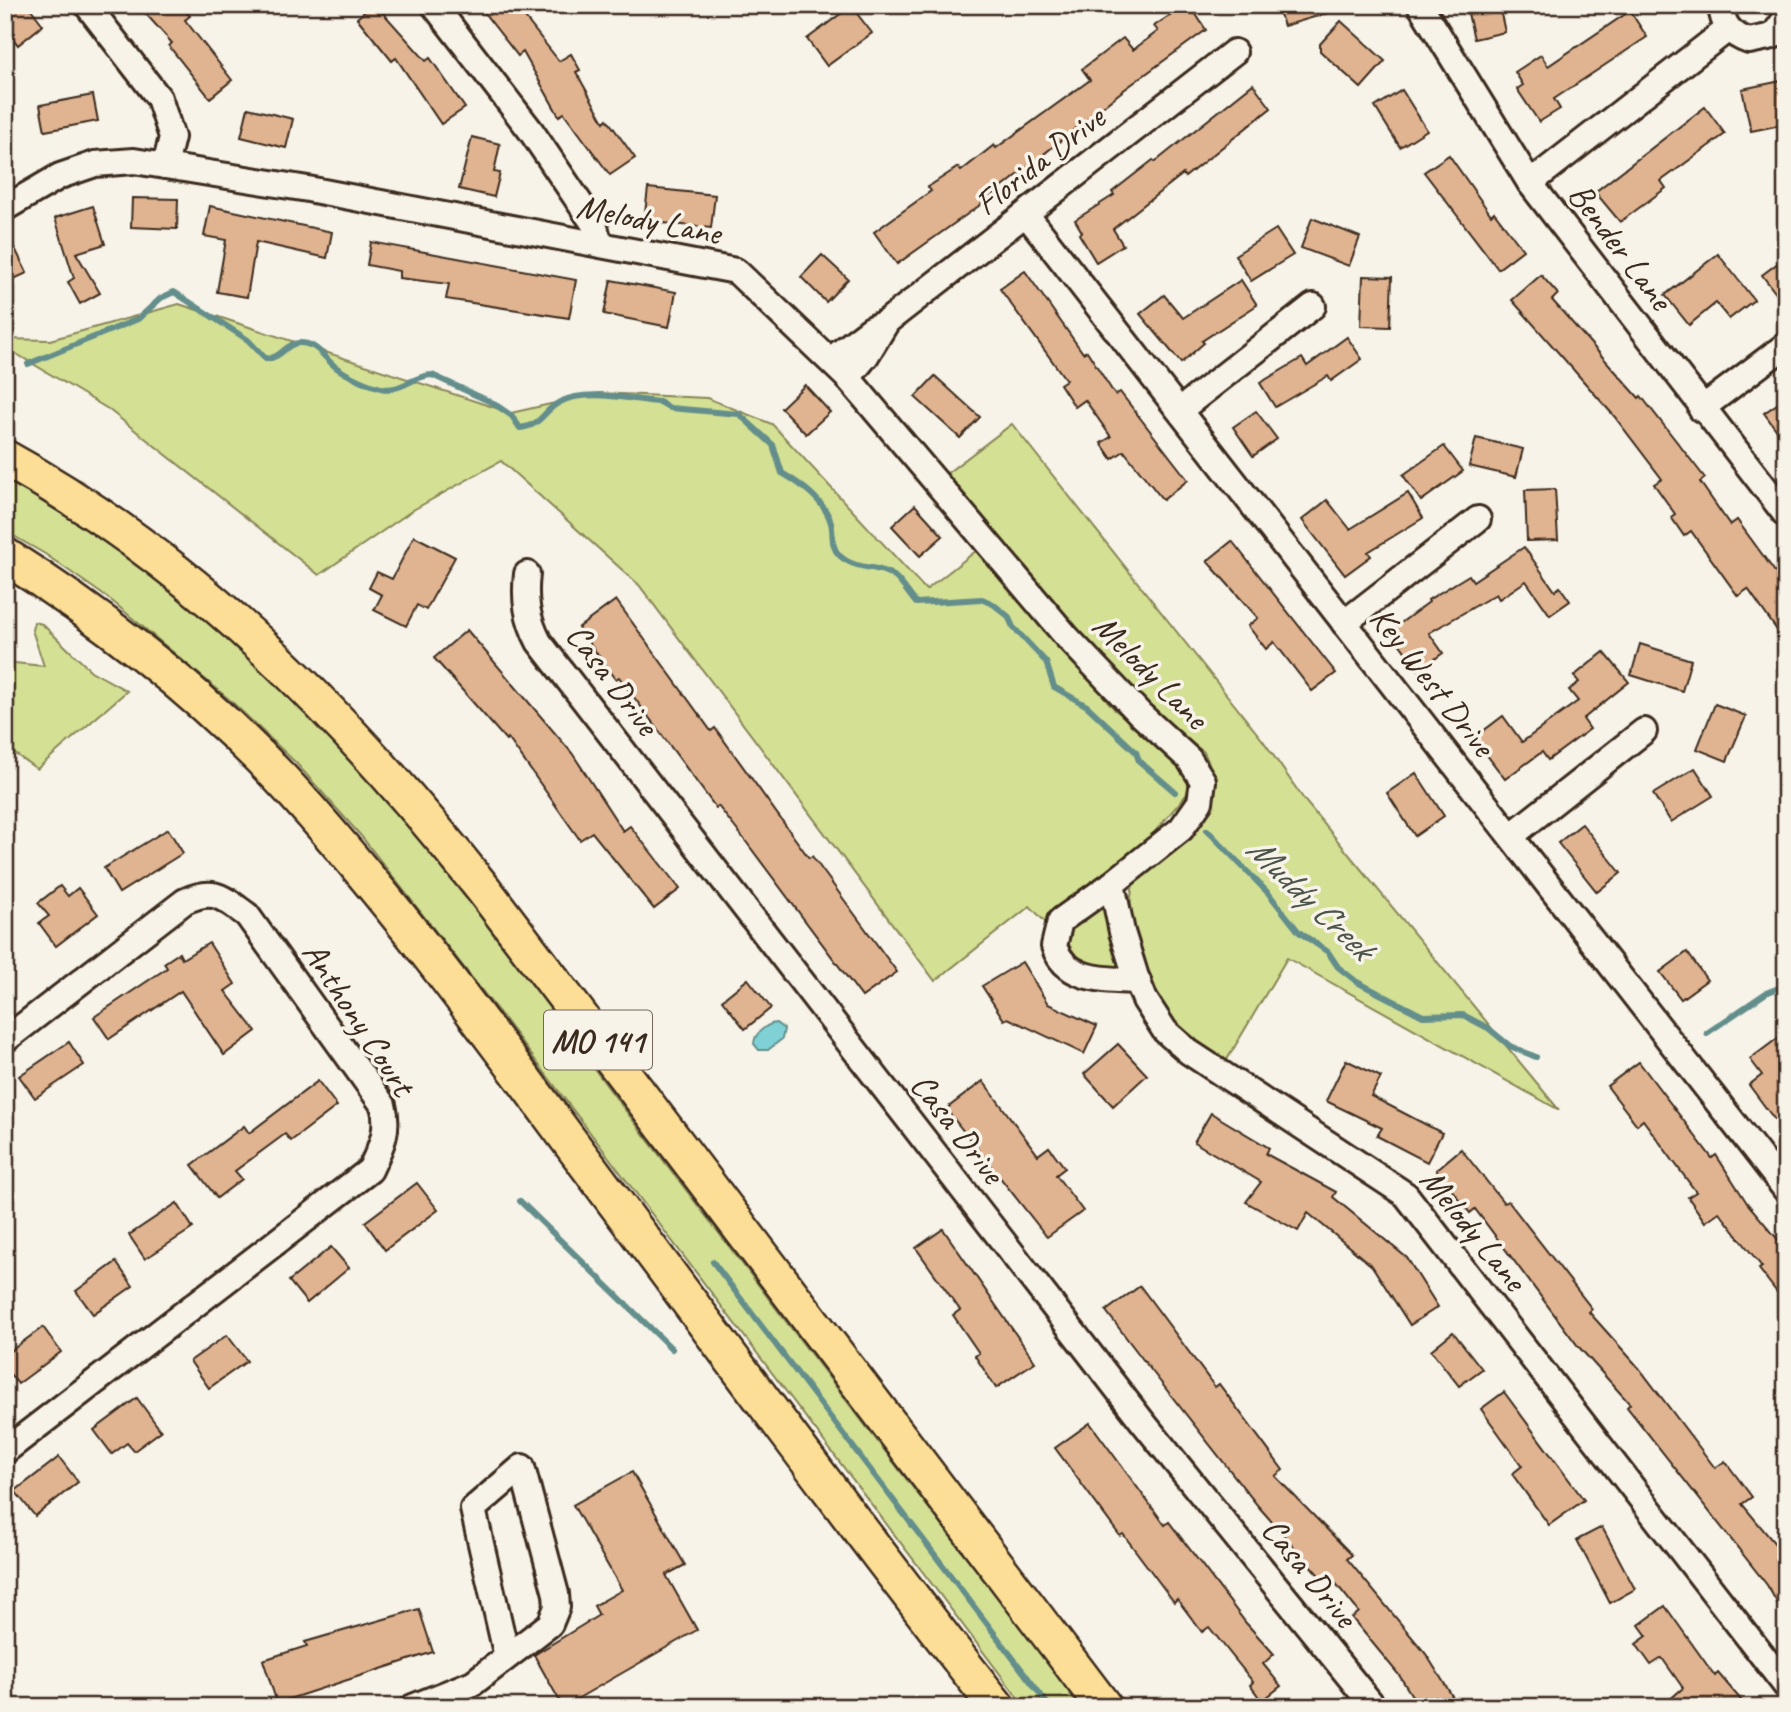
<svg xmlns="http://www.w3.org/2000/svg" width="1791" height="1712" font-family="Caveat,sans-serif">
	<rect width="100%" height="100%" fill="#f7f3e8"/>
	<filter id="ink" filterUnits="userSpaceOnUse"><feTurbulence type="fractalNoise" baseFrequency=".0143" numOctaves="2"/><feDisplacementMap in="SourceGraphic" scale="14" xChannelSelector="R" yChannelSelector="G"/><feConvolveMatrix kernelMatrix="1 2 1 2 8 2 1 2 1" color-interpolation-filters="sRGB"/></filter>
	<g filter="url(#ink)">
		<g fill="#d4e093" stroke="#888558" stroke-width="2">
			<polygon points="179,304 511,413 599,393 707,398 772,424 926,590 981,547 1115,710 1179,759 1190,782 1187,794 1131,860 1048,925 1030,906 935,981 639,585 501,461 413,510 319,575 108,409 5,347 5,339 50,340"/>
			<path d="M 1012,424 L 1264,742 L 1305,801 L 1559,1110 L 1287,958 L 1225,1063 C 1210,1053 1189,1042 1177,1028 C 1144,989 1123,935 1133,883 L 1199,817 L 1213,796 L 1210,766 L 1204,752 L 1119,691 L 946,474 Z"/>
			<path d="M 5,479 C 159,564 311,704 422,839 C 493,927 557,1020 625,1110 C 777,1309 928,1509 1082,1707 L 1025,1707 L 498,1011 L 361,836 L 296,763 L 231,701 L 112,601 L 45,554 L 5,531 Z"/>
			<polygon points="34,622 42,624 91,671 127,691 37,769 5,747 5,662 44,666 32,630"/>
			<polygon points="1100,905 1106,909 1120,966 1114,969 1080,963 1068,943 1069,925"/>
		</g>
		<path fill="#7fd1d5" stroke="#648e8c" stroke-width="2" d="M 776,1023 L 784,1029 L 782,1039 L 768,1050 L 759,1050 L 754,1044 C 754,1034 766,1024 776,1023 Z"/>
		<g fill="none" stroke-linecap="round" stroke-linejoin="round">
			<g stroke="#648e8c" stroke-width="6">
				<path d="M 28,364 L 138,319 L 161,298 L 174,292 L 248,340 L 266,359 C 282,358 285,344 298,343 C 318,342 323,358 337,368 C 348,376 369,385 381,388 C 400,393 414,375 432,375 L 493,403 L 512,416 L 520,428 C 543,425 542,411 560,402 C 588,388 631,400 660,402 L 670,408 L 739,414 L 773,445 L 782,473 C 801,484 825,501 831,523 C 834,534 830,545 839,555 C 855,571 878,564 895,577 C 903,584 909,595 916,603 L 982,599 L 993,604 L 1008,616 L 1013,627 L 1046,662 L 1054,687 L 1087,706 L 1136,752 L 1139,761 L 1175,792"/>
				<polyline points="1207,830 1269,894 1299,932 1328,952 1338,967 1357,982 1423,1016 1463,1015 1488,1028 1510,1046 1536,1057"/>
				<polyline points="1707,1033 1766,993 1786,985"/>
				<polyline points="520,1201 672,1349"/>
				<polyline points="713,1262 1050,1707"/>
			</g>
		</g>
		<g fill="#e0b491" stroke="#3b2a1e" stroke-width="2">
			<polygon points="5,5 28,5 43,25 18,45 5,29"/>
			<polygon points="138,5 180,5 190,16 185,20 232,80 210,98 169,46 172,43"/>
			<polygon points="372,5 376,5 426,61 430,58 465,108 441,124 396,58 392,61 357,18"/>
			<polygon points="478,5 515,5 559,61 571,54 580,70 576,72 604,122 607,119 635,158 610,175 564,113 559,116 523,52 518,56"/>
			<polygon points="1186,5 1190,5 1206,30 1121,92 983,203 897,264 874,232 931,191 928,187 958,167 961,171 994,145 996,148 1090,80 1082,69 1123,38 1133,50 1158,31 1154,26"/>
			<polygon points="1277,5 1338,5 1338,10 1284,26"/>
			<polygon points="1466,5 1499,5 1505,32 1474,39"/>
			<polygon points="851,6 872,33 827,66 807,39"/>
			<polygon points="1630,11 1647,37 1554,99 1560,109 1539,122 1517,89 1523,85 1515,72 1541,55 1548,66"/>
			<polygon points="1341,21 1385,61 1361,88 1320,51 1320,44"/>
			<polygon points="1786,80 1786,124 1751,131 1742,89"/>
			<polygon points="1253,84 1271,108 1185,177 1183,174 1113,229 1123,245 1096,262 1079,234 1082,232 1075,220 1114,195 1112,192 1153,160 1155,162"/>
			<polygon points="1402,90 1427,130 1400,147 1375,107"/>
			<polygon points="93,95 98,121 45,131 40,105"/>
			<polygon points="1705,107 1725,134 1661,181 1666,188 1620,222 1595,192"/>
			<polygon points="248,108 293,119 286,148 241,137"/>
			<polygon points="472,137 500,144 494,172 500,173 494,197 459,189"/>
			<polygon points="1449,155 1491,215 1494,212 1523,250 1498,269 1424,172"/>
			<polygon points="648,188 715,195 711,228 644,221"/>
			<polygon points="132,198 178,199 177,229 131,227"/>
			<polygon points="93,206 105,244 76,253 100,293 80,304 68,282 74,278 55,218"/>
			<polygon points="210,206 332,232 327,258 256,242 247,297 217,292 226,240 204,236"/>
			<polygon points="1312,218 1360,237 1349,266 1301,248"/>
			<polygon points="5,228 27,273 5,283"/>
			<polygon points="1276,229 1293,255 1251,281 1235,255"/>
			<polygon points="371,242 576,280 569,318 446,299 449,284 399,278 399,271 367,265"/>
			<polygon points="1718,254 1754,300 1729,319 1716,303 1689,325 1665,295"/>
			<polygon points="822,255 848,279 826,302 801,277"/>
			<polygon points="1786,257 1786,307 1762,275"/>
			<polygon points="1025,271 1083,353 1087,351 1115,395 1120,392 1188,480 1163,500 1124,451 1112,459 1101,443 1111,437 1085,400 1075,407 1060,384 1066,380 1000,289"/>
			<polygon points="1541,275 1558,294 1552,300 1639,398 1641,396 1705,478 1700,482 1730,525 1737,520 1786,587 1786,643 1748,589 1738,596 1691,531 1684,536 1671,517 1675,514 1654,484 1662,479 1614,416 1512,300"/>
			<polygon points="1363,276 1392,277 1390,327 1361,326"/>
			<polygon points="611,280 676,292 669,327 604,314"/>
			<polygon points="1241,280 1257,305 1202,341 1204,343 1181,363 1140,314 1164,295 1183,318"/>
			<polygon points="1347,337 1362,359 1331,381 1328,376 1275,407 1260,383 1302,358 1307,366"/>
			<polygon points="935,376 980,417 960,438 915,397"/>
			<polygon points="805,385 830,412 806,434 781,408"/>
			<polygon points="1786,398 1786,443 1764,413"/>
			<polygon points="1256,411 1277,439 1253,456 1233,427"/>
			<polygon points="1476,438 1523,449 1516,477 1469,466"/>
			<polygon points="1444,446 1463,471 1421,501 1403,475"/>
			<polygon points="1555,489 1558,540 1527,541 1525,490"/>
			<polygon points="1408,493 1423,518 1368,552 1371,556 1345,575 1302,520 1327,500 1350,529"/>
			<polygon points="915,505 943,536 920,556 892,526"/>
			<polygon points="414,536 455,557 426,610 417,605 406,626 374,610 382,595 369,588 377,572 392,579"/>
			<polygon points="1232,541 1336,673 1312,691 1274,642 1266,649 1248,626 1258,618 1207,561"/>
			<polygon points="1524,547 1555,591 1560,587 1570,601 1550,615 1526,581 1499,599 1496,594 1429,633 1443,653 1419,670 1390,631 1429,602 1428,600 1469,575 1473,581"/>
			<polygon points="616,600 711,731 715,728 809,858 812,856 897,972 862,997 747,843 718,806 716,808 619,677 616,679 578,628"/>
			<polygon points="467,630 572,753 623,831 630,826 680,889 654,909 592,832 580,840 508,738 506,740 434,658"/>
			<polygon points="1640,644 1691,660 1682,691 1631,675"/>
			<polygon points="1604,652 1629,682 1583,719 1590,729 1548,760 1542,752 1505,779 1474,738 1503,716 1522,742 1578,701 1569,690 1579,682 1574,676"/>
			<polygon points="1715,704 1746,716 1727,761 1697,749"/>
			<polygon points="1695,768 1713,796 1671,822 1653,794"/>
			<polygon points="1416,773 1444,816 1415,836 1387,793"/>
			<polygon points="1582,824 1621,873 1597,892 1558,843"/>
			<polygon points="168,829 183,853 119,893 104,868"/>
			<polygon points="60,886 68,896 78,888 98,914 56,946 39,923 49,916 38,903"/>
			<polygon points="209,943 235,984 225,991 256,1031 224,1055 181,991 109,1039 94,1017 167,968 164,963 179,953 182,959"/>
			<polygon points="1687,952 1707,980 1681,999 1660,972"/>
			<polygon points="1022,962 1048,1004 1097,1026 1084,1054 1008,1018 1004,1020 982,986"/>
			<polygon points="748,979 771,1008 745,1029 722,1000"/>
			<polygon points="1786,1032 1786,1135 1749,1085 1762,1075 1750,1059"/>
			<polygon points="69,1042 84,1065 35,1098 19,1076"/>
			<polygon points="1118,1044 1147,1075 1113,1106 1084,1074"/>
			<polygon points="1346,1060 1381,1077 1371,1096 1442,1133 1427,1162 1377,1136 1382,1128 1326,1101"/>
			<polygon points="1639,1062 1712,1158 1716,1155 1747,1203 1786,1249 1786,1304 1759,1269 1762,1267 1719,1212 1705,1222 1688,1197 1696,1192 1643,1120 1637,1125 1607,1086"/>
			<polygon points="318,1081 337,1106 291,1141 285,1134 235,1171 242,1179 217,1198 192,1165 244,1126 249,1133"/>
			<polygon points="983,1081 1038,1155 1049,1147 1065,1168 1056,1175 1083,1211 1047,1237 946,1109"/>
			<polygon points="1211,1113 1269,1148 1266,1154 1336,1192 1333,1197 1407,1258 1438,1307 1410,1325 1372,1266 1308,1213 1298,1231 1246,1202 1261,1182 1194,1142"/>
			<polygon points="1461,1149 1504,1203 1508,1201 1592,1309 1589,1312 1639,1368 1715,1468 1725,1461 1752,1497 1742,1504 1786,1557 1786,1618 1767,1585 1627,1407 1630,1404 1578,1346 1475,1209 1470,1213 1436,1170"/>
			<polygon points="417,1183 438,1210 385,1250 365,1222"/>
			<polygon points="177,1203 193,1228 145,1259 129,1235"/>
			<polygon points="943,1229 1035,1362 996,1388 975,1356 979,1353 953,1315 960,1310 916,1248"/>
			<polygon points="331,1247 349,1268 307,1303 289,1281"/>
			<polygon points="116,1262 133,1286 93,1314 76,1291"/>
			<polygon points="1140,1286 1215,1387 1219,1384 1283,1470 1275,1476 1352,1555 1347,1559 1426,1654 1459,1707 1419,1707 1399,1675 1352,1618 1359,1612 1329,1575 1323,1580 1258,1506 1144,1361 1106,1311"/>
			<polygon points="43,1327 61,1352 18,1384 5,1368 5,1355"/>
			<polygon points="1453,1332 1482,1369 1459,1386 1431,1350"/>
			<polygon points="227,1335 247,1361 209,1388 190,1361"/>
			<polygon points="1504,1392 1584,1500 1549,1525 1512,1474 1522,1466 1481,1409"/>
			<polygon points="137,1398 161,1431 134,1451 127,1443 112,1454 94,1430"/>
			<polygon points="1090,1423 1165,1525 1169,1522 1246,1623 1274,1654 1263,1664 1281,1686 1262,1701 1250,1685 1253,1682 1209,1627 1202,1632 1177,1599 1174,1602 1123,1534 1120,1536 1055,1448"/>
			<polygon points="59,1457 78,1482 35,1516 15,1491"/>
			<polygon points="632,1472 685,1565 666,1575 697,1630 563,1707 534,1655 599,1615 594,1606 622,1590 573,1505"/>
			<polygon points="1602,1527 1635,1589 1610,1603 1577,1540"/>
			<polygon points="1665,1606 1715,1676 1718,1673 1747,1707 1661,1707 1683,1688 1662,1658 1651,1665 1636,1644 1647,1636 1639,1625"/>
			<polygon points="419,1609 433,1652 277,1703 263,1660 307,1646 305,1642"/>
		</g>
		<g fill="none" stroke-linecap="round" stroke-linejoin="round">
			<defs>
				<g id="minor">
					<polyline points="87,5 159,98 172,137 165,166"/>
					<polyline points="434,5 531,131 594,224 600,244"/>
					<polyline points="1420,5 1530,183 1786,515"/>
					<path d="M 1721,5 C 1722,25 1731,35 1749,41 L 1773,36 L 1786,18"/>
					<polyline points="1530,183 1728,29"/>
					<polyline points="5,208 60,176 95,164 134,161 308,189 736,271 848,378 1066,636 1140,714 1189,759 1203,781 1200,802 1181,829 1112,884 1122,932 1136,977 1145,1000 1165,1031 1189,1052 1406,1195 1786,1686"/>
					<polyline points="1026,214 1786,1190"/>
					<polyline points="830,360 871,329 886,322 1234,52"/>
					<polyline points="848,378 866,356 886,323"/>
					<polyline points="1701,409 1786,345"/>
					<polyline points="1180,410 1313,306"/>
					<path d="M 527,574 C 524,600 527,619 539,642 L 1142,1421 L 1374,1707"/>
					<polyline points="1344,623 1478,519"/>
					<polyline points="1511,836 1644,731"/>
					<path d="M 1112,884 L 1060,921 L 1054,946 C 1066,982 1106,979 1138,981"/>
					<path d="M 5,1040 L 185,901 C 215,887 223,898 247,915 L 383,1105 C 390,1130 381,1147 370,1170 L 5,1451"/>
					<polyline points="413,1707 473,1683 550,1624 557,1607 556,1594 522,1467 473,1509 507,1657"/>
				</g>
				<g id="highway">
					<path d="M 5,458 C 197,563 350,721 484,890 L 1104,1707"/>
					<path d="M 5,556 C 111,623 211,702 295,794 C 400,910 492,1037 585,1162 C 721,1344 856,1528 997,1707"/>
				</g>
			</defs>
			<use href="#minor" stroke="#3b2a1e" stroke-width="30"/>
			<use href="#highway" stroke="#3b2a1e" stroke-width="40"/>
			<use href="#minor" stroke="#f7f3e8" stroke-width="24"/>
			<use href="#highway" stroke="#fdde96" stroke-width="35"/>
		</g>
	</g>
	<g text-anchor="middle" stroke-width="7" stroke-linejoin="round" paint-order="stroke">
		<rect fill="#f7f3e8" stroke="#73665b" stroke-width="2" x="544" y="1010.5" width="108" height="59" rx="5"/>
		<g font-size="33" font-weight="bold" fill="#3b2a1e">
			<text x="598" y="1052">MO 141</text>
		</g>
		<g font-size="35" fill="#3b2a1e" stroke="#f7f3e8">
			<text transform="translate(1039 160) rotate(-38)" y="12">Florida Drive</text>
			<text transform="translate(649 219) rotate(11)" y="12">Melody Lane</text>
			<text transform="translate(1621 246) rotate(53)" y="12">Bender Lane</text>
			<text transform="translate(1151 671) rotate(45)" y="12">Melody Lane</text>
			<text transform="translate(613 679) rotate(53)" y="12">Casa Drive</text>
			<text transform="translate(1433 681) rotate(52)" y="12">Key West Drive</text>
			<text transform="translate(359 1018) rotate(57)" y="12">Anthony Court</text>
			<text transform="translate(958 1128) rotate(52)" y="12">Casa Drive</text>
			<text transform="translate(1474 1229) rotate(51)" y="12">Melody Lane</text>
			<text transform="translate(1310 1572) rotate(51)" y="12">Casa Drive</text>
		</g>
		<g font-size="37" font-style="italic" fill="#4c544c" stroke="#f7f3e8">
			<text transform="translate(1311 897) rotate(44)" y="13">Muddy Creek</text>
		</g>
	</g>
	<rect width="1791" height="1712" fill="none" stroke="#f7f3e8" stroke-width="28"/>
	<rect x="14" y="14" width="1763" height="1684" fill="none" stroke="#3b2a1e" stroke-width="2.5" filter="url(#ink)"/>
</svg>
